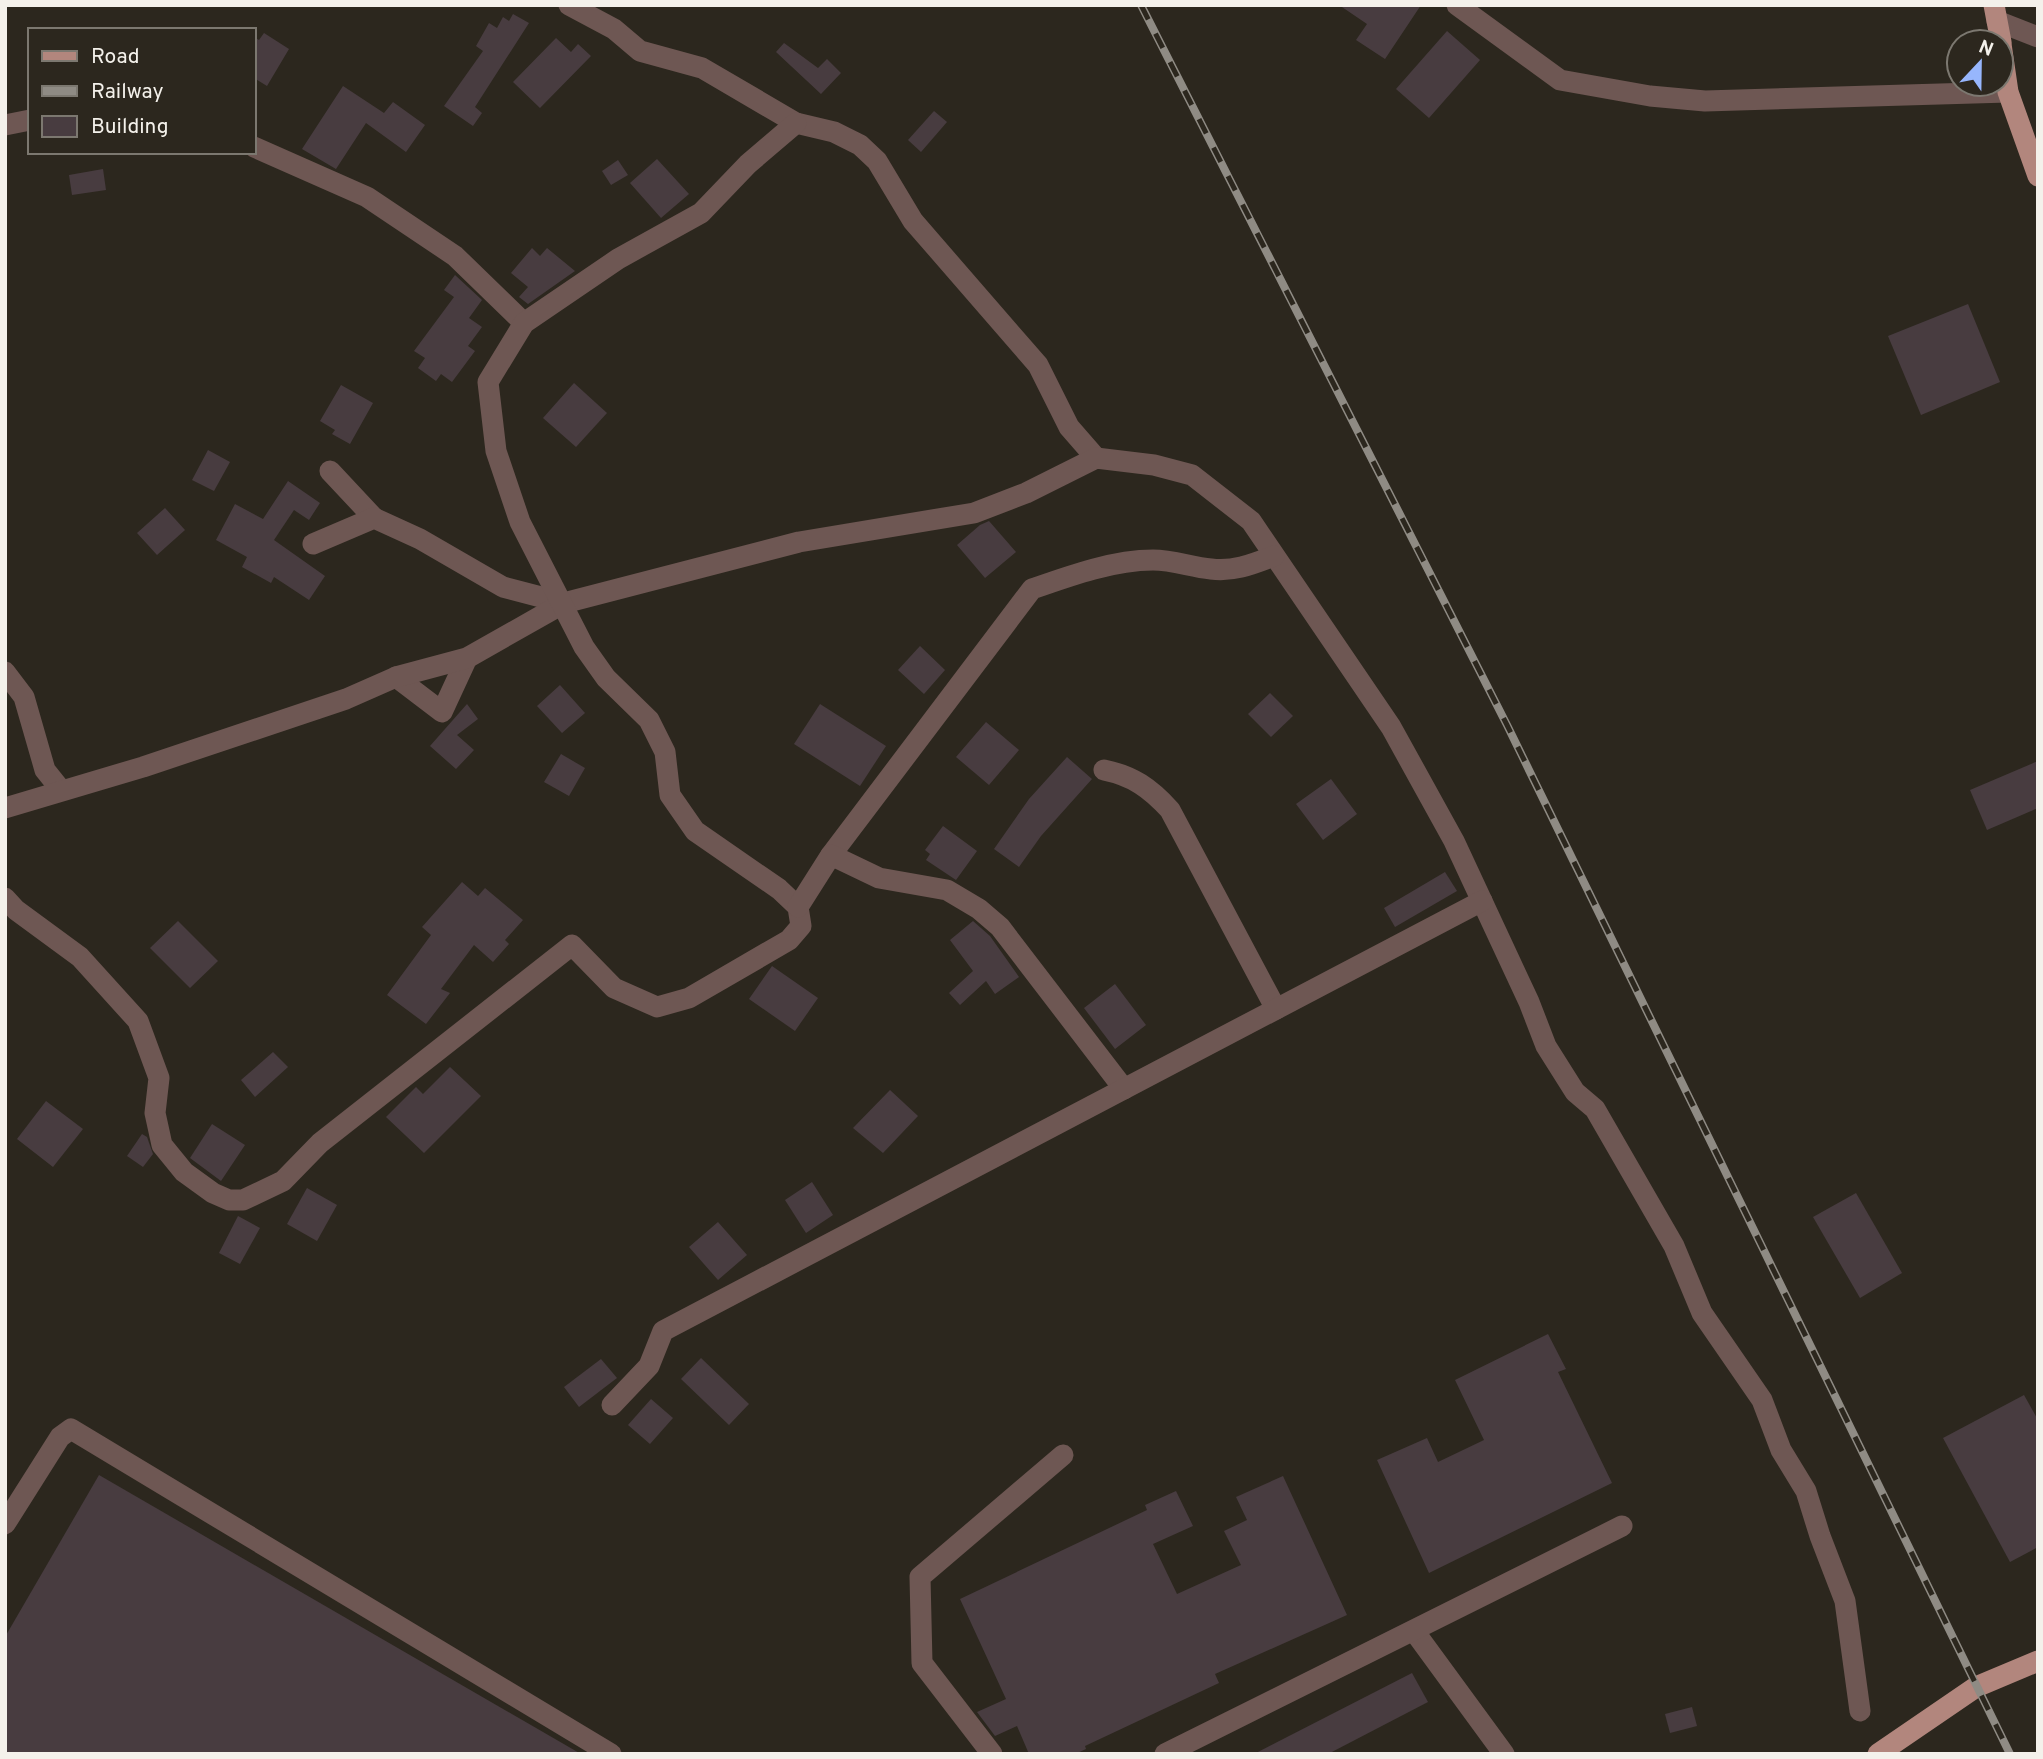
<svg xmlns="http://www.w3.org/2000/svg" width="2043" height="1759" font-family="Overpass,sans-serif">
	<rect width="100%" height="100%" fill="#2c271e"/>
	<g fill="#483c40">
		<polygon points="1339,5 1421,5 1385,59 1356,40 1367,24"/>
		<polygon points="513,14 529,23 475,107 482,113 473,126 444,106 483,51 476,46 489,23 497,28 503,17 509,21"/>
		<polygon points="1447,31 1480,60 1429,118 1396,89"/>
		<polygon points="264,33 289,49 267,86 254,78 254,37 259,40"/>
		<polygon points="556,38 571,52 578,44 591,56 540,108 513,82"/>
		<polygon points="784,43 818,68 827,59 841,73 821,94 776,52"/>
		<polygon points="343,86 384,113 393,102 425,125 406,152 366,123 336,169 302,149"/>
		<polygon points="934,111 947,122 921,152 908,140"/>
		<polygon points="657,159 689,194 661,218 630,183"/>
		<polygon points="618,160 628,175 611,185 602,171"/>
		<polygon points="103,169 106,190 72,195 69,175"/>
		<polygon points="532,248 540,256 547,248 575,271 528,304 519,297 528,287 511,273"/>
		<polygon points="455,275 482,300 469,318 482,327 468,346 475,351 452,382 441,374 436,381 418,368 425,358 414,351 454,297 444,290"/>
		<polygon points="1968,304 2000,382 1921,415 1888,336"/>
		<polygon points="574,383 607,413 576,447 543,418"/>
		<polygon points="341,385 373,403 350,444 332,434 335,430 320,421"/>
		<polygon points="208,450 230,462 214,491 192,480"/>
		<polygon points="288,481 320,503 309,520 294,510 274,540 325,576 309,600 274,577 271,583 242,567 247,557 216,540 235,504 263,519"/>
		<polygon points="165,508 185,530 157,555 137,533"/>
		<polygon points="989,521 1016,552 985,578 957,545 980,525"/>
		<polygon points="920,646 945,670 924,694 898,670"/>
		<polygon points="560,685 585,713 562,733 537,706"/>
		<polygon points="1270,693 1293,716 1271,737 1248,714"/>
		<polygon points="467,704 478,719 457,735 474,750 456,769 430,746"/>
		<polygon points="820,704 886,746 860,786 794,744"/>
		<polygon points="986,722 1019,750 989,785 956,757"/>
		<polygon points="561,754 585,768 569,796 544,782"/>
		<polygon points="1067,757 1092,779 1041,836 1019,867 994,849 1029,799"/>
		<polygon points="2038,761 2038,808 1987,830 1970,790"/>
		<polygon points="1331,779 1357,814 1323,840 1296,804"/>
		<polygon points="943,826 977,851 956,880 926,860 930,854 925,850"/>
		<polygon points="1445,872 1457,891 1395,927 1384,908"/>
		<polygon points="462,882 478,896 485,888 523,920 505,940 509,944 493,962 474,945 441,989 450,993 426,1024 387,995 431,935 422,927"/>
		<polygon points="178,921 218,961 190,988 150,948"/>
		<polygon points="973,921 990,936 1019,977 995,994 986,981 960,1005 949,993 973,971 950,940"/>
		<polygon points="772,966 818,998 795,1031 749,999"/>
		<polygon points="1115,984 1146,1025 1115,1049 1084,1008"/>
		<polygon points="273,1052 288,1067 255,1097 241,1080"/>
		<polygon points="450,1067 481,1096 424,1153 386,1117 416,1087 423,1094"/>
		<polygon points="890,1090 918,1116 883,1153 853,1128"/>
		<polygon points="46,1101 83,1129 53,1167 17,1139"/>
		<polygon points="212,1124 245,1145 221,1181 190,1158"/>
		<polygon points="142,1134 147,1137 153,1154 143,1167 127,1156"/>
		<polygon points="812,1182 833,1215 806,1233 785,1200"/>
		<polygon points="307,1188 337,1205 317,1241 287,1224"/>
		<polygon points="1856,1193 1902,1273 1860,1298 1813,1217"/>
		<polygon points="238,1216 260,1228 240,1264 219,1253"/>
		<polygon points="718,1222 747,1255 718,1280 689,1247"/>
		<polygon points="1548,1334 1566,1369 1558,1372 1612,1483 1429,1573 1377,1460 1427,1438 1438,1462 1484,1440 1455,1380"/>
		<polygon points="701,1358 749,1404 729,1425 681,1379"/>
		<polygon points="601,1359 617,1378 579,1407 564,1387"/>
		<polygon points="2024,1395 2038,1420 2038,1547 2010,1562 1943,1438"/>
		<polygon points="651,1399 673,1418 650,1444 628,1425"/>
		<polygon points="99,1475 581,1754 5,1754 5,1637"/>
		<polygon points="1283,1476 1347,1615 1215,1674 1219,1683 1085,1746 1086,1749 1075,1754 1029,1754 1017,1726 995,1736 977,1712 1006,1699 960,1599 1147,1510 1145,1505 1176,1491 1193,1526 1153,1544 1177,1594 1241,1565 1224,1531 1247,1520 1236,1497"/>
		<polygon points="1412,1673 1428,1702 1328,1754 1254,1754"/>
		<polygon points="1692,1707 1697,1726 1670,1733 1665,1714"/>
	</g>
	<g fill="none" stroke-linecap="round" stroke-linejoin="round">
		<g stroke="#6e5753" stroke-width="21">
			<polyline points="569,5 614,29 640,51 702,68 796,123 834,132 860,145 877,161 913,221 1038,365 1069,427 1096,458"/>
			<polyline points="1457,5 1560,80 1650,96 1705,101 2008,92"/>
			<polyline points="1997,21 2038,37"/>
			<polyline points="5,125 30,120"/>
			<polyline points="254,147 367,197 455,256 524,323"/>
			<polyline points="330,471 374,518"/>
			<polyline points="313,544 374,518 420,539 503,587 564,603"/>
			<polyline points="5,672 24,697 45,770 61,790"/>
			<polyline points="396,677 442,712 467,658"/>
			<path d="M 1104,770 C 1133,776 1150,788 1170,810 L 1276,1009"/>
			<polyline points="5,808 143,767 346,699 396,677 467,658 564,603 799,542 974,513 1026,493 1096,458 1154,465 1192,475 1251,521 1391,727 1454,841 1529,1002 1546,1046 1575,1092 1595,1109 1674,1246 1702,1313 1762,1400 1781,1450 1806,1491 1820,1536 1845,1601 1860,1711"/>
			<path d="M 831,855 L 1032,589 C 1069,576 1113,560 1153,560 C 1173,560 1191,567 1211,569 C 1234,572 1253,564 1274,556"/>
			<polyline points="5,898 16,910 80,957 138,1021 159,1078 155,1113 162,1145 184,1172 213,1193 229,1200 243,1200 283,1181 320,1143 572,945 614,988 657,1007 689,998 789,940 801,926 798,907 779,889 695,831 670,795 665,752 649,720 606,678 584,647 520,522 496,451 488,382 524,323 618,259 701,213 748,164 796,123"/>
			<polyline points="798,907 831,855 879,878 947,890 979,909 1000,927 1124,1089"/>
			<polyline points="612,1405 649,1366 663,1331 1482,901"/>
			<polyline points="5,1524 60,1437 71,1429 611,1754"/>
			<polyline points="1414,1631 1504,1754"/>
			<polyline points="992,1754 922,1663 920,1577 1063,1455"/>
			<polyline points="1165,1754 1622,1526"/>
		</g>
		<g stroke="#b2867d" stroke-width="21">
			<polyline points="1994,5 2001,42"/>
			<polyline points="2001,44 2008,92 2038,176"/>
			<polyline points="1878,1754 1976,1687 2038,1661"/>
		</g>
		<defs>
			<polyline id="rail" points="1141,5 1507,725 2010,1754"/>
		</defs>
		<use href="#rail" stroke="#8f8b84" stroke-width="8"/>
		<use href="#rail" stroke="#2c271e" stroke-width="5" stroke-dasharray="16" stroke-linecap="butt"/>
	</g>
	<rect width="2043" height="1759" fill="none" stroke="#f4f1eb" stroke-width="14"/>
	<rect x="28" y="28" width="228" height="126" fill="#2c271e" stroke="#7c7870" stroke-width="2"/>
	<rect x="42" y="51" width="35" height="10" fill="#b2867d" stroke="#7c7870" stroke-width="2"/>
	<text x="91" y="63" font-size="21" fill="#f4f1eb">Road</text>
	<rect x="42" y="86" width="35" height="10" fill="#8f8b84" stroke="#7c7870" stroke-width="2"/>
	<text x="91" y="98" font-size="21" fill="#f4f1eb">Railway</text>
	<rect x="42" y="116" width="35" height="21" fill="#483c40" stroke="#7c7870" stroke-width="2"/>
	<text x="91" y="133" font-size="21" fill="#f4f1eb">Building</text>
	<g transform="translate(1980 63) rotate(22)"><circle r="33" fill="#2c271e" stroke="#7c7870" stroke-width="2"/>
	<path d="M0-5L12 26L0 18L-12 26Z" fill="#97b6fd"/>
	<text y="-10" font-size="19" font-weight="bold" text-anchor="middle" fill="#f4f1eb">N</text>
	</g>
</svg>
